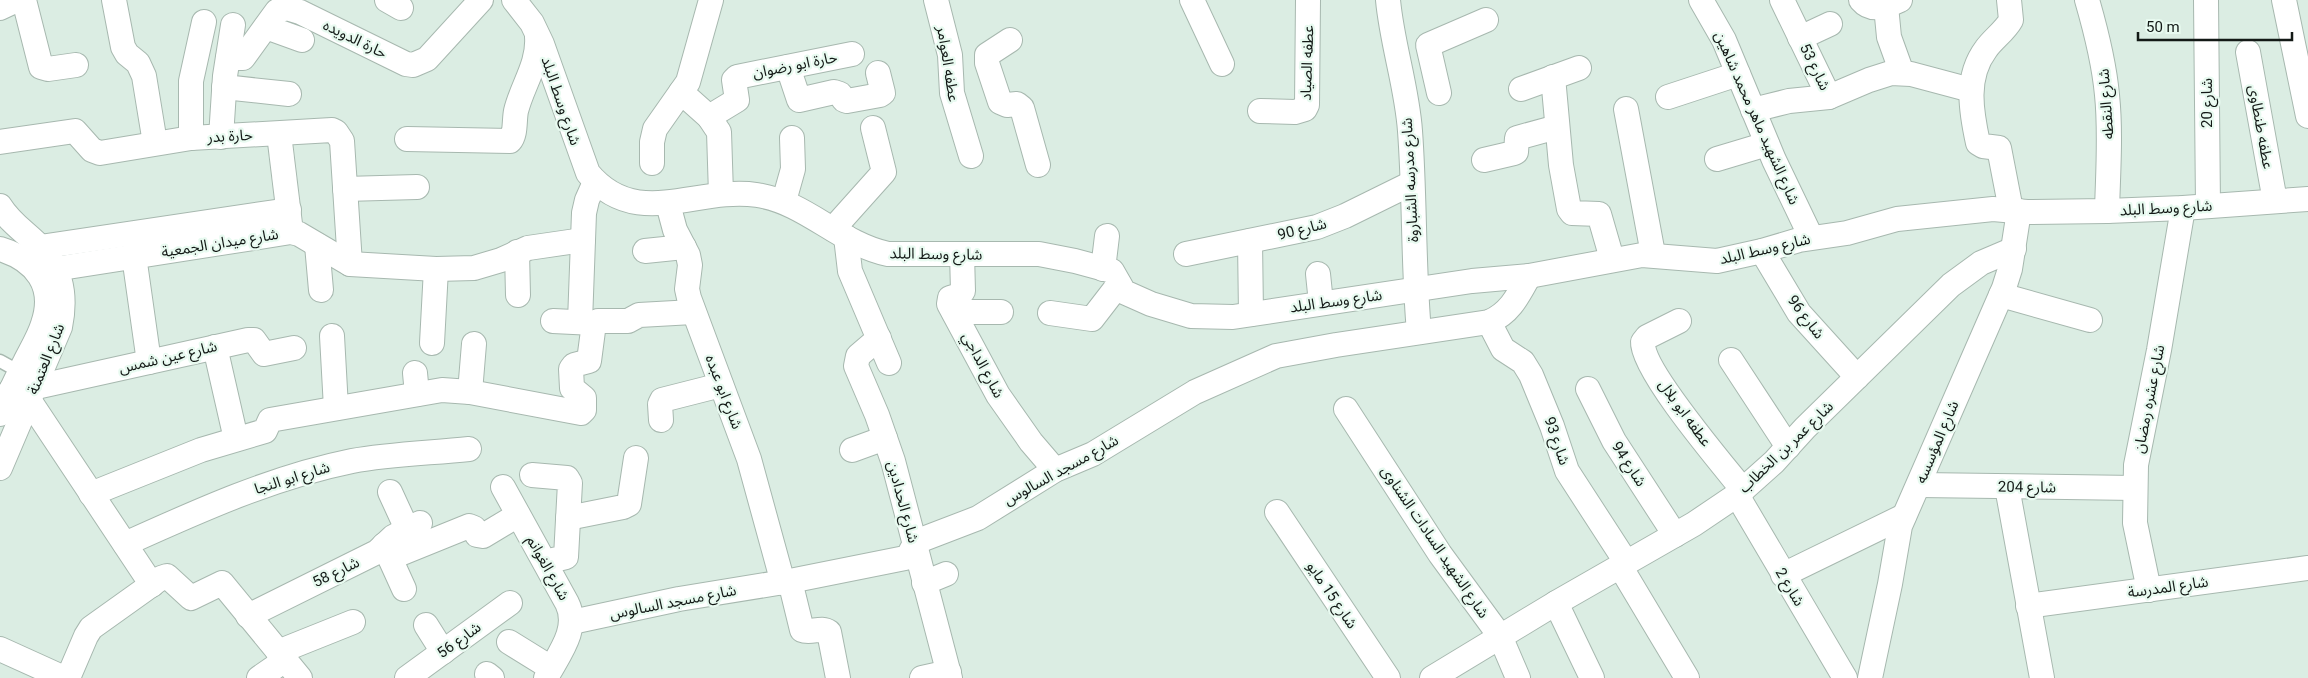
<svg xmlns="http://www.w3.org/2000/svg" width="2308" height="678" font-family="Roboto,'Noto Sans Arabic',sans-serif">
	<rect width="100%" height="100%" fill="#dbede3"/>
	<g fill="none" stroke-linecap="round" stroke-linejoin="round">
		<defs>
			<polyline id="lane" points="0,361 20,372"/>
			<g id="street">
				<polyline points="24,0 41,67 48,69 76,65"/>
				<polyline points="114,0 123,47 127,54 138,63 144,76 155,143"/>
				<polyline points="387,0 401,8"/>
				<path d="M 514,0 L 532,23 L 542,44 L 588,173 C 636,231 696,186 757,195 C 806,202 840,244 888,254 L 1039,254 L 1075,261 L 1112,271 L 1124,292 L 1151,304 L 1191,316 L 1233,317 L 1472,281 L 1529,276 L 1642,255 L 1717,261 L 1762,251 L 1799,240 L 1847,233 L 1897,219 L 1993,209 L 2027,212 L 2107,211 L 2183,208 L 2308,199"/>
				<polyline points="936,0 950,55 952,93 971,156"/>
				<polyline points="1192,0 1222,64"/>
				<path d="M 1388,0 C 1392,44 1407,87 1410,131 C 1415,198 1413,265 1419,332"/>
				<polyline points="1701,0 1724,40 1774,160 1811,237"/>
				<polyline points="1782,0 1829,97"/>
				<path d="M 1861,0 C 1872,13 1887,6 1900,0"/>
				<path d="M 2009,0 L 2011,20 C 2005,31 1993,39 1986,49 C 1965,77 1971,111 1978,143 L 1983,146 L 1999,148 L 2011,210"/>
				<path d="M 2087,0 C 2096,31 2104,62 2107,95 C 2111,133 2108,172 2107,211"/>
				<polyline points="2206,0 2208,206"/>
				<polyline points="2284,0 2308,116"/>
				<polyline points="1886,6 1889,37 1902,73"/>
				<polyline points="0,8 17,0"/>
				<polyline points="266,27 302,40"/>
				<polyline points="1800,38 1830,24"/>
				<polyline points="1010,40 987,55 987,63 1000,102 1007,105 1017,104 1022,108 1038,165"/>
				<polyline points="2248,52 2275,201"/>
				<polyline points="228,58 243,58 277,11 287,8 300,12 406,64 413,65 427,59 481,0"/>
				<polyline points="788,67 799,100 834,92 840,94 844,100 847,101 880,95 883,93 878,73"/>
				<polyline points="1553,77 1561,165 1569,209 1572,213 1599,214 1612,259"/>
				<polyline points="224,87 289,94"/>
				<polyline points="1521,89 1579,68"/>
				<polyline points="681,92 709,117 719,132 721,194"/>
				<polyline points="1439,93 1428,45 1486,20"/>
				<polyline points="1668,97 1738,74"/>
				<polyline points="1626,109 1653,254"/>
				<polyline points="1753,110 1789,101 1829,97 1869,80 1891,73 1911,74 1971,90"/>
				<polyline points="1260,111 1295,112 1305,109 1307,105 1308,0"/>
				<polyline points="709,117 737,100 734,80 737,77 852,54"/>
				<polyline points="279,134 290,224"/>
				<polyline points="221,137 225,76 233,25"/>
				<polyline points="191,138 191,81 204,22"/>
				<path d="M 407,139 L 510,141 C 516,134 514,121 516,111 C 522,86 539,64 537,37"/>
				<polyline points="0,142 75,131 92,150 100,153 191,138 332,130 336,132 342,141 350,264"/>
				<polyline points="1717,159 1767,144"/>
				<polyline points="1484,160 1514,153 1516,152 1517,138 1557,127"/>
				<polyline points="652,163 652,142 655,129 688,82 711,0"/>
				<polyline points="345,189 417,187"/>
				<polyline points="784,201 793,169 792,138"/>
				<polyline points="668,204 675,230 688,255 690,265 687,289 689,298 749,459 783,583"/>
				<path d="M 0,206 C 11,224 27,233 41,248 C 62,270 66,298 60,327 L 0,468"/>
				<polyline points="833,229 884,172 873,128"/>
				<polyline points="846,237 850,271 889,363"/>
				<polyline points="1250,241 1251,314"/>
				<polyline points="317,245 321,290"/>
				<polyline points="40,247 289,210"/>
				<path d="M 0,249 C 36,260 56,286 43,324 C 39,337 31,350 25,362 C 16,379 8,397 0,414"/>
				<polyline points="645,251 684,247"/>
				<polyline points="1762,251 1799,313 1857,377"/>
				<polyline points="517,252 518,295"/>
				<polyline points="962,254 963,291 960,295 950,298 949,304 998,395 1031,442 1055,470"/>
				<polyline points="1186,254 1317,227 1345,216 1412,183"/>
				<polyline points="134,256 149,362"/>
				<polyline points="55,269 291,232 299,234 350,264 436,269 474,268 501,260 528,248 583,240"/>
				<polyline points="1103,269 1107,236"/>
				<polyline points="1318,274 1321,303"/>
				<polyline points="2001,295 2090,320"/>
				<polyline points="954,312 1001,312"/>
				<polyline points="1050,313 1092,319 1119,284"/>
				<polyline points="553,321 594,323"/>
				<path d="M 1679,321 L 1647,337 L 1643,342 C 1641,369 1723,465 1743,490"/>
				<polyline points="580,322 584,213 587,200 595,182"/>
				<polyline points="1489,322 1503,349 1523,362 1531,375 1552,426 1567,471 1626,562"/>
				<polyline points="332,336 336,408"/>
				<polyline points="879,338 858,356 856,366 877,415 893,461 950,678"/>
				<polyline points="432,343 436,269"/>
				<polyline points="215,347 236,439"/>
				<polyline points="1731,360 1788,447"/>
				<polyline points="415,373 417,394"/>
				<polyline points="36,387 248,340 254,340 264,354 294,348"/>
				<polyline points="1588,389 1614,441 1675,535"/>
				<polyline points="11,390 29,400 152,585"/>
				<polyline points="470,392 474,344"/>
				<polyline points="1346,409 1440,554 1500,636 1518,678"/>
				<polyline points="661,420 660,404 662,400 721,385"/>
				<polyline points="852,450 885,438"/>
				<polyline points="532,475 567,478 570,483 566,557 545,562"/>
				<polyline points="1920,485 2135,488"/>
				<path d="M 503,487 L 567,603 C 580,629 558,655 546,678"/>
				<polyline points="2007,487 2042,678"/>
				<polyline points="390,492 407,529"/>
				<polyline points="91,494 201,450 265,431 270,420 442,390 470,392 581,413 584,410 584,398 572,388 571,369 574,365 589,361 594,323 598,321 628,321 639,315 693,312"/>
				<polyline points="1737,495 1845,678"/>
				<polyline points="1277,512 1388,678"/>
				<polyline points="568,518 623,507 629,504 636,458"/>
				<path d="M 125,544 C 198,511 273,477 352,461 C 390,454 431,453 469,449"/>
				<polyline points="384,545 404,589"/>
				<polyline points="390,558 469,526 474,528 477,535 483,536 518,515"/>
				<polyline points="1620,566 1687,678"/>
				<polyline points="1783,575 1904,516"/>
				<path d="M 790,581 L 802,630 C 811,634 821,626 829,632 L 838,678"/>
				<polyline points="924,583 946,574"/>
				<polyline points="2149,590 2135,523 2136,465 2159,350 2183,208"/>
				<polyline points="1556,603 1592,678"/>
				<polyline points="2028,606 2308,568"/>
				<polyline points="248,616 377,552 393,537 420,523"/>
				<path d="M 572,622 L 679,599 L 790,581 L 905,558 C 912,554 911,546 918,541 L 978,518 L 1055,470 L 1093,454 L 1195,392 L 1276,356 L 1336,345 L 1489,322 C 1510,313 1518,296 1529,276"/>
				<polyline points="426,625 443,652"/>
				<polyline points="509,642 551,668"/>
				<polyline points="0,649 64,678"/>
				<polyline points="278,652 353,622"/>
				<polyline points="487,674 492,678"/>
				<polyline points="68,678 86,636 91,628 161,578 167,576 191,598 222,583 300,678"/>
				<polyline points="259,678 285,660"/>
				<polyline points="407,678 510,603"/>
				<polyline points="922,678 949,672"/>
				<polyline points="1432,678 1556,603 1694,524 1737,495 1774,462 1805,428 1951,285 1981,263 2014,249"/>
				<polyline points="1870,678 1890,584 1900,526 2004,288 2010,269 2019,211"/>
			</g>
		</defs>
		<use href="#lane" stroke="#a7b8af" stroke-width="15"/>
		<use href="#street" stroke="#a7b8af" stroke-width="26"/>
		<use href="#lane" stroke="#fff" stroke-width="12"/>
		<use href="#street" stroke="#fff" stroke-width="24"/>
	</g>
	<g text-anchor="middle" stroke-width="4.5" stroke-linejoin="round" paint-order="stroke">
		<g font-size="15" fill="#131916" stroke="#e8faf0">
			<text transform="translate(355 39) rotate(26)" y="5">حارة الدويده</text>
			<text transform="translate(1307 63) rotate(-88)" y="5">عطفه الصياد</text>
			<text transform="translate(948 64) rotate(81)" y="5">عطفه العوامر</text>
			<text transform="translate(795 65) rotate(-11)" y="5">حارة ابو رضوان</text>
			<text transform="translate(1815 67) rotate(64)" y="5">شارع 53</text>
			<text transform="translate(561 101) rotate(71)" y="5">شارع وسط البلد</text>
			<text transform="translate(2207 103) rotate(-90)" y="5">شارع 20</text>
			<text transform="translate(2106 104) rotate(-94)" y="5">شارع النقطه</text>
			<text transform="translate(1757 118) rotate(66)" y="5">شارع الشهيد ماهر محمد شاهين</text>
			<text transform="translate(2261 127) rotate(80)" y="5">عطفه طنطاوى</text>
			<text transform="translate(230 136) rotate(-3)" y="5">حارة بدر</text>
			<text transform="translate(1410 180) rotate(-93)" y="5">شارع مدرسه الشباروة</text>
			<text transform="translate(2166 208) rotate(-3)" y="5">شارع وسط البلد</text>
			<text transform="translate(1302 229) rotate(-14)" y="5">شارع 90</text>
			<text transform="translate(220 243) rotate(-9)" y="5">شارع ميدان الجمعية</text>
			<text transform="translate(1765 249) rotate(-13)" y="5">شارع وسط البلد</text>
			<text transform="translate(936 254) rotate(1)" y="5">شارع وسط البلد</text>
			<text transform="translate(1336 301) rotate(-8)" y="5">شارع وسط البلد</text>
			<text transform="translate(1806 317) rotate(53)" y="5">شارع 96</text>
			<text transform="translate(168 357) rotate(-13)" y="5">شارع عين شمس</text>
			<text transform="translate(46 359) rotate(-68)" y="5">شارع العتمنة</text>
			<text transform="translate(983 365) rotate(62)" y="5">شارع الداجي</text>
			<text transform="translate(724 392) rotate(69)" y="5">شارع ابو عبده</text>
			<text transform="translate(2149 399) rotate(-79)" y="5">شارع عشره رمضان</text>
			<text transform="translate(1685 413) rotate(54)" y="5">عطفه ابو بلال</text>
			<text transform="translate(1557 441) rotate(71)" y="5">شارع 93</text>
			<text transform="translate(1937 442) rotate(-67)" y="5">شارع المؤسسه</text>
			<text transform="translate(1786 447) rotate(-44)" y="5">شارع عمر بن الخطاب</text>
			<text transform="translate(1629 464) rotate(57)" y="5">شارع 94</text>
			<text transform="translate(1061 470) rotate(-29)" y="5">شارع مسجد السالوس</text>
			<text transform="translate(292 478) rotate(-17)" y="5">شارع ابو النجا</text>
			<text transform="translate(2027 487) rotate(1)" y="5">شارع 204</text>
			<text transform="translate(903 502) rotate(75)" y="5">شارع الحدادين</text>
			<text transform="translate(1435 542) rotate(56)" y="5">شارع الشهيد السادات الشناوى</text>
			<text transform="translate(548 568) rotate(61)" y="5">شارع الغوانم</text>
			<text transform="translate(336 572) rotate(-26)" y="5">شارع 58</text>
			<text transform="translate(1790 587) rotate(59)" y="5">شارع 2</text>
			<text transform="translate(2168 587) rotate(-8)" y="5">شارع المدرسة</text>
			<text transform="translate(1332 595) rotate(56)" y="5">شارع 15 مايو</text>
			<text transform="translate(673 602) rotate(-11)" y="5">شارع مسجد السالوس</text>
			<text transform="translate(459 640) rotate(-36)" y="5">شارع 56</text>
		</g>
	</g>
	<path d="M2138 32v8h154v-8" fill="none" stroke="#131916" stroke-width="2.5"/>
	<text x="2146" y="32" font-size="15" fill="#131916" stroke="#e8faf0" stroke-width="4" paint-order="stroke">50 m</text>
</svg>
